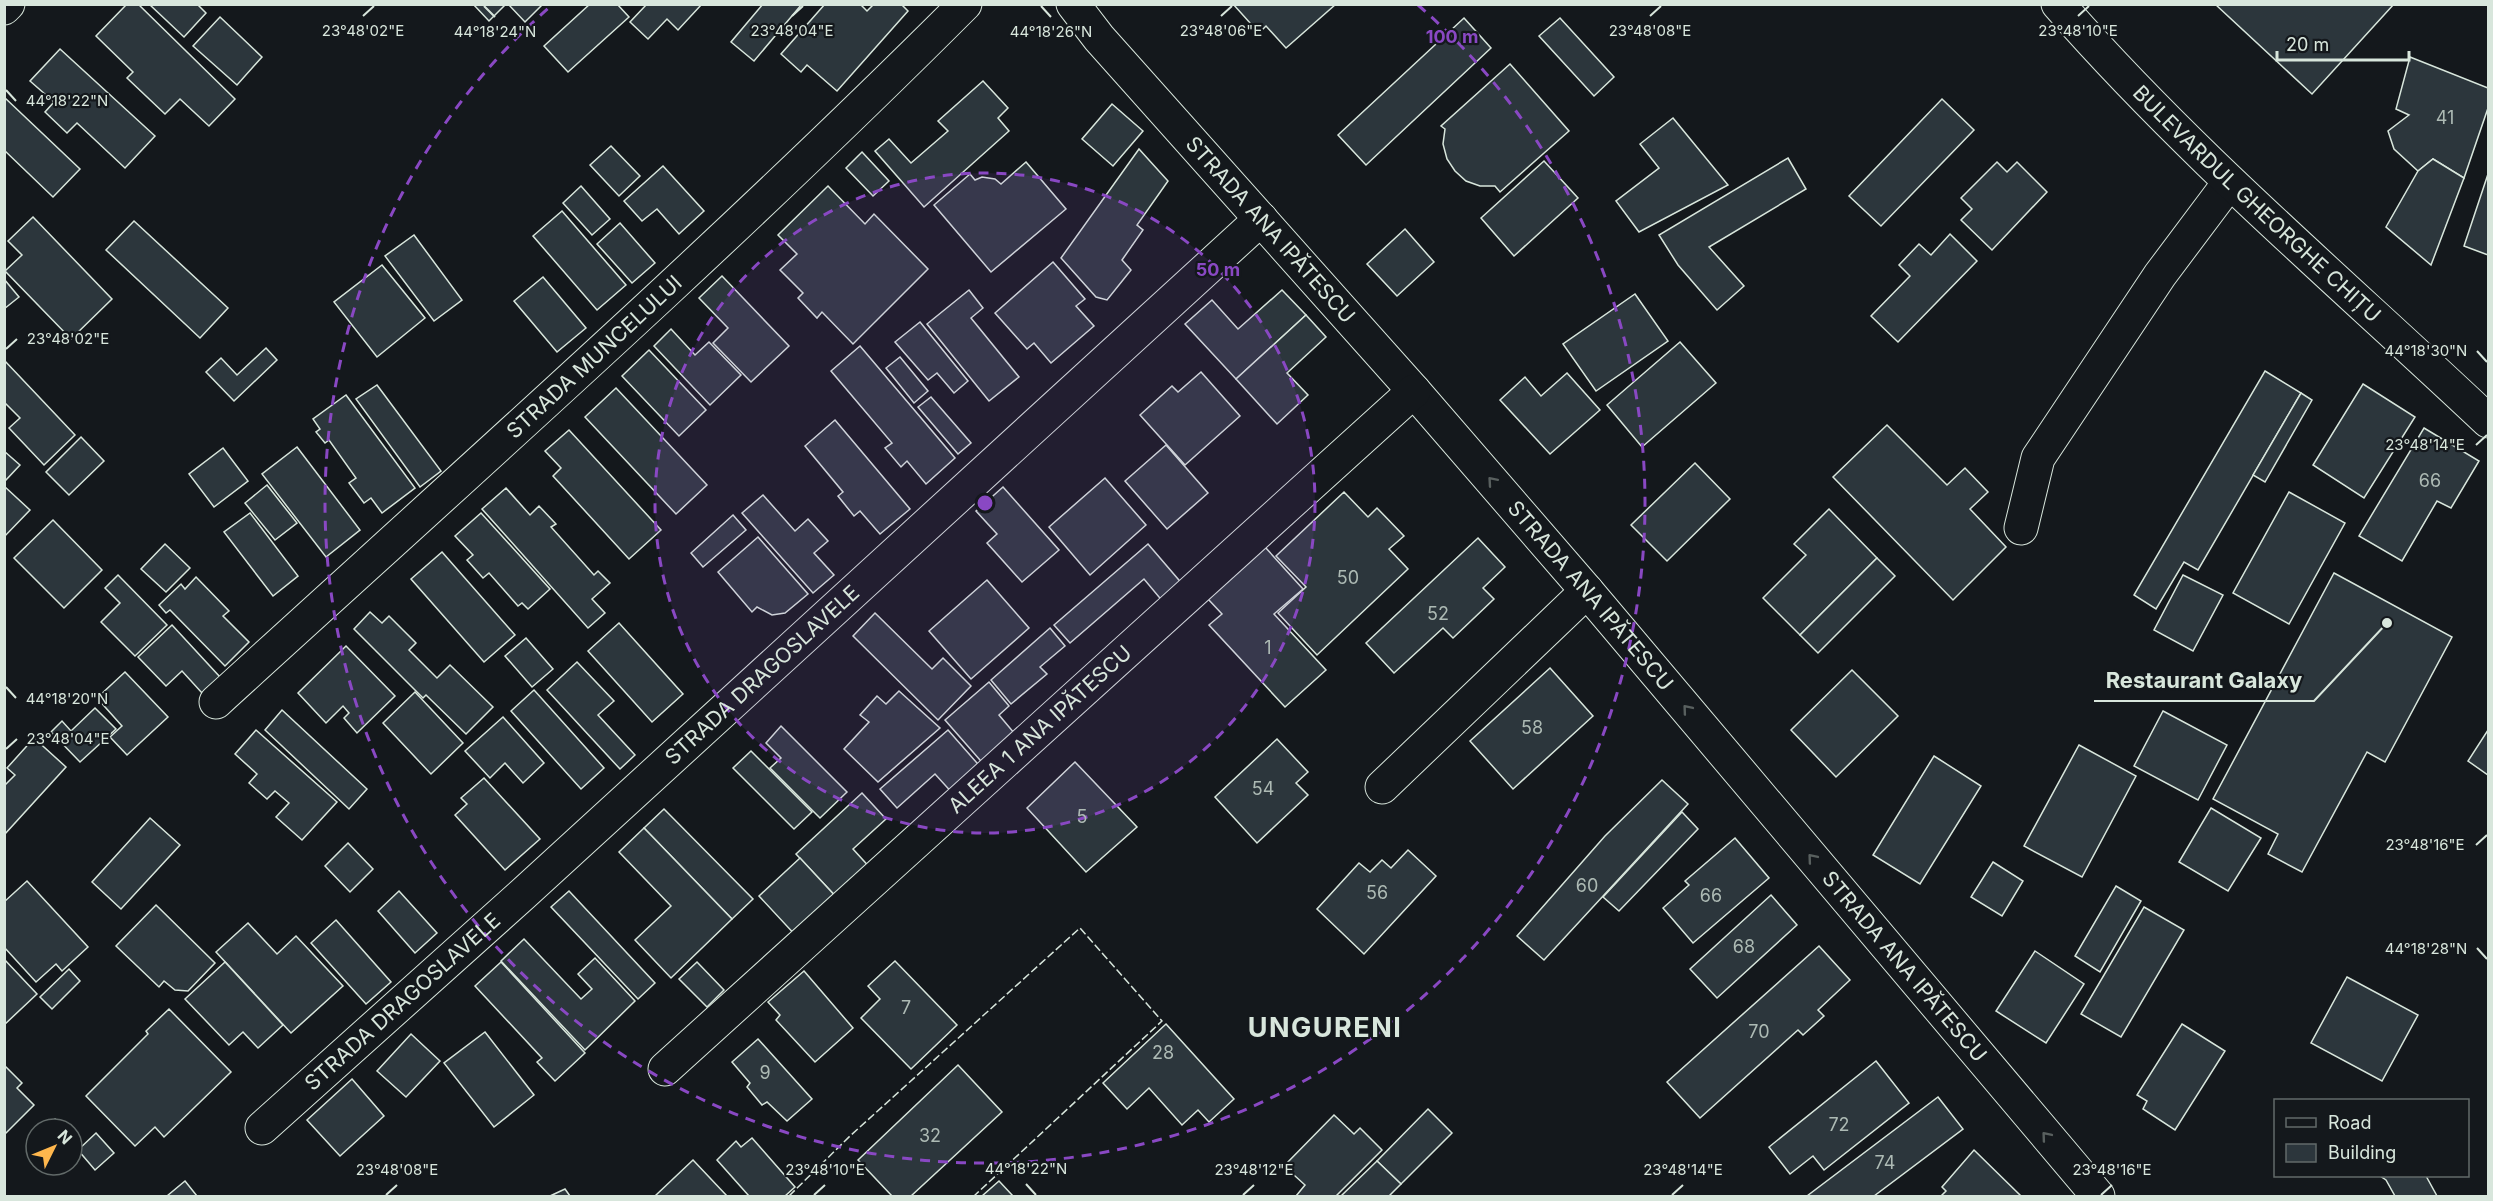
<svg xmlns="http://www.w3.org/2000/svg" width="2493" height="1201" font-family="Inter,sans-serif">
	<rect width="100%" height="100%" fill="#14181c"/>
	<g fill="#2c363c" stroke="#d8e6dc" stroke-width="1.5">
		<polygon points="127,4 138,4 235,99 209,126 180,99 165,114 127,78 133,72 96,36"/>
		<polygon points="149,4 197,4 206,13 184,37"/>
		<polygon points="473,4 506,4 489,21"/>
		<polygon points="508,4 543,4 525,22"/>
		<polygon points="590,4 617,4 629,17 568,72 544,46"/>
		<polygon points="647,4 702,4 678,30 667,19 648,39 630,22"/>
		<polygon points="763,4 802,4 754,61 731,42"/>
		<polygon points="825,4 860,4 867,11 874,4 901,4 908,11 837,91 807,65 801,72 781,54"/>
		<polygon points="1233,4 1336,4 1286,48 1266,26 1259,33"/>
		<polygon points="2215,4 2394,4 2312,94"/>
		<polygon points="220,17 262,57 237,85 193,46"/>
		<polygon points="1464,18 1491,48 1366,165 1338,135"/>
		<polygon points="1560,18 1614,77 1594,96 1539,36"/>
		<polygon points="60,49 155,136 125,168 77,123 67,133 45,112 54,102 30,81"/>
		<polygon points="2410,57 2488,88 2488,108 2464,178 2433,159 2418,171 2394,149 2388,131 2409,115 2396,109"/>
		<polygon points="1510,64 1569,131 1500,192 1495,186 1480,186 1466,181 1455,171 1447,159 1443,144 1445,129 1441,126"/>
		<polygon points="983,81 1008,108 998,118 1009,131 924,207 875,151 889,139 911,163 948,131 938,121"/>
		<polygon points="4,97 80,169 53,197 4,150"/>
		<polygon points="1942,99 1974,130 1881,226 1849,196"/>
		<polygon points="1112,104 1143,131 1113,166 1082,139"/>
		<polygon points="1673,118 1728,185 1639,232 1616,201 1659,168 1640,144"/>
		<polygon points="611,146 640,176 619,196 590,165"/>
		<polygon points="1139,149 1168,181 1137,225 1143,230 1122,260 1131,270 1107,300 1096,297 1061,258"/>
		<polygon points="862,152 889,181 873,196 846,168"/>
		<polygon points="1788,158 1806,189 1709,247 1744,286 1717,310 1678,265 1659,235"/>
		<polygon points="2433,159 2464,178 2431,265 2386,227 2418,171"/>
		<polygon points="1544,161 1578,198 1514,256 1481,218"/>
		<polygon points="1026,162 1066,209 991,272 934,205 970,174 975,180 982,177 995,179 1001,184"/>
		<polygon points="1997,162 2007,172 2017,162 2047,192 1992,250 1961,220 1972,209 1961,198"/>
		<polygon points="663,166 704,211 679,234 657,209 642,221 624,201"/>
		<polygon points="2488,174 2488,255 2464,246"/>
		<polygon points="581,186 610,219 592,235 563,203"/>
		<polygon points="828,186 865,224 874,214 928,269 853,344 822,312 817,318 798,298 803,293 780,270 797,254 778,235"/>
		<polygon points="562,211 626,285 597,310 533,236"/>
		<polygon points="33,217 112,299 71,339 5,271 22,255 8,241"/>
		<polygon points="134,221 228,308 200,338 106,250"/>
		<polygon points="620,223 655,263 632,283 597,244"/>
		<polygon points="1405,229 1434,262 1397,296 1367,264"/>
		<polygon points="1950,234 1977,261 1898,342 1871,316 1910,276 1899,265 1919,244 1931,255"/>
		<polygon points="414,235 462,300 434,321 385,256"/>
		<polygon points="1053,262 1085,299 1076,306 1094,326 1051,363 1034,343 1027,349 995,313"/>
		<polygon points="382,265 425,318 377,357 334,302"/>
		<polygon points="722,276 789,346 751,382 713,343 728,328 699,298"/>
		<polygon points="543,277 586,328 557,352 514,301"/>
		<polygon points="4,279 19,297 4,309"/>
		<polygon points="969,290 983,308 971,318 1019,377 989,401 927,324"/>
		<polygon points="1282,290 1306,315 1236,379 1185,324 1212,300 1238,329"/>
		<polygon points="1635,294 1668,341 1596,391 1563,344"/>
		<polygon points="1306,315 1326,337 1287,373 1308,395 1277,424 1236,379"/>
		<polygon points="920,322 968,381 954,393 937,373 928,380 895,342"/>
		<polygon points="671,329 695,355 709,342 741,375 710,405 654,346"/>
		<polygon points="1680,342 1716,383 1642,447 1607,405"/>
		<polygon points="860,346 955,458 926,484 907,461 901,467 885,448 892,443 831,371"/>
		<polygon points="266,348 277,360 234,401 206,372 221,358 237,375"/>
		<polygon points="649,350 706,410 679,436 622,376"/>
		<polygon points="900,357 928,391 914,403 886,368"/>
		<polygon points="4,360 75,435 44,465 9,428 20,418 4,402"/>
		<polygon points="2265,371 2301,393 2198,570 2184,562 2156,609 2134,595"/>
		<polygon points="1201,372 1240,416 1185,465 1140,415 1172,386 1178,392"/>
		<polygon points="1567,373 1600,410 1550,454 1500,400 1525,377 1541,396"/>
		<polygon points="2363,384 2415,417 2364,498 2313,465"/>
		<polygon points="377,385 441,471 420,487 356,399"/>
		<polygon points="616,388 707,485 676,514 585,417"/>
		<polygon points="2301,393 2312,400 2265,482 2253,475"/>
		<polygon points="346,395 415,488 382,513 371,498 364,503 349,483 356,478 329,440 325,443 316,432 320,429 313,419"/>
		<polygon points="931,397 971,443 958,454 918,407"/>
		<polygon points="835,420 910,509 880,534 860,511 854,516 838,496 843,492 805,446"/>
		<polygon points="1887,425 1947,485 1965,468 1988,492 1970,509 2006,547 1953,600 1833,477"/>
		<polygon points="2424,428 2479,461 2451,508 2437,501 2402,561 2359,536"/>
		<polygon points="569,430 661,530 629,559 553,476 561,468 545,451"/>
		<polygon points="81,437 104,461 69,495 46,472"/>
		<polygon points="1166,445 1208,493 1167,529 1125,481"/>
		<polygon points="297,447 360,530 326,557 262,474"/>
		<polygon points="223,448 248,481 214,507 189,474"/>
		<polygon points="4,451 20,465 4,482"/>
		<polygon points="1695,463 1730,499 1667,561 1631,525"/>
		<polygon points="1105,478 1146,525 1090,575 1049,527"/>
		<polygon points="267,485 297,523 275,540 245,503"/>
		<polygon points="4,486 30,510 4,537"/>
		<polygon points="1003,487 1059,550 1022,582 987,543 997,534 976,511"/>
		<polygon points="506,488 530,515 539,506 556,524 551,527 594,575 598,571 610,583 592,599 605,613 588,628 482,509"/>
		<polygon points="1344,492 1368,517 1377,508 1404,536 1389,549 1408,569 1317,655 1278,613 1306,587 1276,556"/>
		<polygon points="2289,492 2345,523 2289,624 2233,593"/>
		<polygon points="763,495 795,531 808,519 828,541 814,553 834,575 813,593 742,513"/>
		<polygon points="1829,509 1877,558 1800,635 1763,598 1806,555 1794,544"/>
		<polygon points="250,513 298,576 273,596 224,532"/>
		<polygon points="481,513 550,589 528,609 522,603 518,606 489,573 483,578 467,560 473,555 455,536"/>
		<polygon points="733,515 746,530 703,567 691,553"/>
		<polygon points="53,520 102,570 64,608 14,558"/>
		<polygon points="758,537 808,594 785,613 772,615 757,607 752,612 718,572"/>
		<polygon points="1478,538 1505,567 1483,588 1494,599 1453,638 1443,628 1394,673 1366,643"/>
		<polygon points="165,544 190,568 166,592 141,569"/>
		<polygon points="1148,544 1184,586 1164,603 1144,579 1070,643 1054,625"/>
		<polygon points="1265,547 1303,589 1274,614 1326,670 1285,707 1209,625 1222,614 1208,599"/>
		<polygon points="442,552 515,635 484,662 411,579"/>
		<polygon points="1877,558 1895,576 1818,653 1800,635"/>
		<polygon points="2334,573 2452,637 2385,762 2367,752 2302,872 2268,854 2278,834 2213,799"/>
		<polygon points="118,575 167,625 135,656 101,622 120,603 105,588"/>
		<polygon points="2183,575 2223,595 2193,651 2154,630"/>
		<polygon points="196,577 229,611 223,616 249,642 225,666 170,610 166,613 159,605 181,584 185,589"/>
		<polygon points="987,580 1029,628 971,679 929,631"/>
		<polygon points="370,612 382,623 389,616 416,643 409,650 437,678 450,665 493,707 466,734 426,695 423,698 354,629"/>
		<polygon points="875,613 932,669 943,658 971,686 938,720 853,636"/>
		<polygon points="619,623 683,694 652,722 588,651"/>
		<polygon points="172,625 220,677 202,693 182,671 166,686 138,657"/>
		<polygon points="1050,628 1065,646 1040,667 1047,674 1011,704 991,680"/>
		<polygon points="526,638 553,669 532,687 505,656"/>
		<polygon points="346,646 395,696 357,733 344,718 349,713 343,706 326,723 298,693"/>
		<polygon points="577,662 614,701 598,715 635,755 620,769 547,690"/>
		<polygon points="1550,668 1593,716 1513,789 1470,741"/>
		<polygon points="1852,670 1898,716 1836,777 1791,730"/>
		<polygon points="125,672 168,717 127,755 110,737 122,726 97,698"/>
		<polygon points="989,682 1009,706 999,715 1020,740 987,768 945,720"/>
		<polygon points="534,690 604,768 581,789 511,711"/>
		<polygon points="899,691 940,728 878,782 844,749 869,722 860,715 877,696 886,704"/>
		<polygon points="415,692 463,743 431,774 383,723"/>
		<polygon points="95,708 116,729 80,762 51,732 62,721 71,731"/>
		<polygon points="282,710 367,789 349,809 265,730"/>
		<polygon points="2163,711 2227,745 2198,800 2134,766"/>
		<polygon points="503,717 544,763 523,783 505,763 490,778 465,751"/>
		<polygon points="781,726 847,792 820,818 770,768 781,758 766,743"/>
		<polygon points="256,730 337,802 302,840 276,817 289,803 275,791 267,799 249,783 257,774 235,754"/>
		<polygon points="948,730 984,771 955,796 935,774 897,808 880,789"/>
		<polygon points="2488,730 2488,775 2468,761"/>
		<polygon points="34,738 66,767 4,835 4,786 15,775 7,768"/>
		<polygon points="1277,739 1308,772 1296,783 1308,795 1257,843 1215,797"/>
		<polygon points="2079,745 2136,776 2082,877 2024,846"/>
		<polygon points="751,751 812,812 794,829 733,768"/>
		<polygon points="1934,756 1981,786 1920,884 1873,855"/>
		<polygon points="1075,762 1137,827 1086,872 1027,808"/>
		<polygon points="484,778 540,839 505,870 455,815 467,804 461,798"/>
		<polygon points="1662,780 1688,804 1544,960 1517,936 1605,836"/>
		<polygon points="862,793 886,819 853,849 873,871 841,902 796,854"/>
		<polygon points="2211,808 2261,838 2228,891 2179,862"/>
		<polygon points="664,809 753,899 732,919 644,828"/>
		<polygon points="1682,812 1698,829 1619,911 1603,897"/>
		<polygon points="150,818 180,845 121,909 92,882"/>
		<polygon points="644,828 732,919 671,978 635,940 671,906 619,852"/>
		<polygon points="1735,838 1769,878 1693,943 1663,908 1689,885 1685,881"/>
		<polygon points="348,843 373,869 350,892 325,866"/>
		<polygon points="1408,850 1436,876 1364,954 1317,909 1359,863 1370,872 1382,860 1391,868"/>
		<polygon points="800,858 839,900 798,938 759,896"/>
		<polygon points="1993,862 2023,881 2002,916 1971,897"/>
		<polygon points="27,881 88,947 62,971 56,964 36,982 4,947 4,902"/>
		<polygon points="2116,886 2141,901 2100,972 2075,956"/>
		<polygon points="399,891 437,933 415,953 378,911"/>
		<polygon points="569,891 655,983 638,999 551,907"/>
		<polygon points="1771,895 1797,925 1717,998 1690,969"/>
		<polygon points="156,905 215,963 188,991 175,990 164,981 159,987 116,946"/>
		<polygon points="2144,907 2184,930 2121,1037 2081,1014"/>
		<polygon points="336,920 391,982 366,1004 311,943"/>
		<polygon points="248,923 277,954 296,936 343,986 291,1033 216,952"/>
		<polygon points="524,939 581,999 592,989 578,974 595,958 635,1001 585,1050 501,961"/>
		<polygon points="1819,946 1850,980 1818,1010 1824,1016 1803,1035 1798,1030 1700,1118 1667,1082"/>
		<polygon points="2035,951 2084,984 2046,1043 1996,1011"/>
		<polygon points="4,959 37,994 4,1025"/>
		<polygon points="895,961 957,1025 911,1069 861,1018 880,999 868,986"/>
		<polygon points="225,962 283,1025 258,1048 243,1032 229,1045 185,999"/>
		<polygon points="501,962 585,1053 555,1081 537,1062 542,1058 475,986"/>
		<polygon points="697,962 724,990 707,1007 679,979"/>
		<polygon points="69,969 80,981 52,1009 40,997"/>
		<polygon points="804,971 853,1028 815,1062 776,1020 780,1015 768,1002"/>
		<polygon points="2347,977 2418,1015 2382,1081 2311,1043"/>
		<polygon points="169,1009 231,1072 164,1137 155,1127 135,1146 86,1096 148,1034 146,1031"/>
		<polygon points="1166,1024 1234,1099 1209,1122 1198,1110 1182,1125 1149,1088 1127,1109 1103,1083"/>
		<polygon points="2182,1024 2225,1051 2175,1130 2143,1109 2147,1101 2137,1095"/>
		<polygon points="485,1032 534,1095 494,1127 444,1063"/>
		<polygon points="411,1034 440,1061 406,1097 377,1071"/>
		<polygon points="758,1039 812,1099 787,1121 767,1102 762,1105 747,1087 750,1083 732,1062"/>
		<polygon points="1876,1061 1909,1103 1824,1170 1813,1156 1790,1174 1769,1147"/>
		<polygon points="4,1065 22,1083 17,1088 34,1105 4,1135"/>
		<polygon points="958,1065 1002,1112 911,1196 892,1196 858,1160"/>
		<polygon points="352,1079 384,1116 340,1156 307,1120"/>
		<polygon points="1938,1097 1963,1129 1874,1196 1807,1196"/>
		<polygon points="1428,1109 1452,1133 1401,1184 1377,1161"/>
		<polygon points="1334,1115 1354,1134 1360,1128 1382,1150 1336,1196 1296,1196 1305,1185 1284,1166"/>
		<polygon points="55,1119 64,1129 45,1129"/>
		<polygon points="96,1133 114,1153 95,1170 78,1150"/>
		<polygon points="752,1138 795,1187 785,1196 749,1196 717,1160 736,1141 741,1147"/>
		<polygon points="1974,1150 2021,1196 1941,1196 1946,1191 1942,1187"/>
		<polygon points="693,1160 727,1196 655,1196"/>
		<polygon points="1377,1161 1401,1184 1389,1196 1341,1196"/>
		<polygon points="2380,1176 2426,1176 2437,1196 2395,1196 2386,1180"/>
		<polygon points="185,1181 197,1196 167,1196"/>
		<polygon points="999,1181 1013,1196 982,1196"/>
		<polygon points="565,1189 570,1196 550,1196"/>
	</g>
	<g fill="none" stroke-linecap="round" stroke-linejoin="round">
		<defs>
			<g id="street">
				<path id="s1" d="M 1073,4 L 1099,38 L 1414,391 L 1587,591 L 2098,1196"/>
				<polyline points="4,8 8,4"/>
				<polyline points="2021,528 2038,458 2160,275 2229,183"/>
				<path id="s2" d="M 216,702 C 468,472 724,245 965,4"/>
				<polyline points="1382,787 1587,591"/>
				<path id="s3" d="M 665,1069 L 1414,391"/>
				<path id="s4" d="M 262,1128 L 523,894 L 1261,219"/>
			</g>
			<g id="secondary">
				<path id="s5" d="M 2058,4 C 2190,155 2343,284 2488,421"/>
			</g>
		</defs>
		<use href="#street" stroke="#d8e6dc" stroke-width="35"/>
		<use href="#secondary" stroke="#d8e6dc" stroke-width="35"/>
		<use href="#street" stroke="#14181c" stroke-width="33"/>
		<use href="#secondary" stroke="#14181c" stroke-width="33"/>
		<polyline stroke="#d8e6dc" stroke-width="1.5" stroke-dasharray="8 3" stroke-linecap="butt" points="789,1196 850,1136 1080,928 1162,1021 974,1196"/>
	</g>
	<defs><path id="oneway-chevron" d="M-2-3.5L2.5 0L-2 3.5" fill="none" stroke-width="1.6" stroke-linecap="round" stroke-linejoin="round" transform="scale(1.5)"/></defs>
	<g stroke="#59605f">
		<use href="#oneway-chevron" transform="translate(1492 481) rotate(-131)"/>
		<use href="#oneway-chevron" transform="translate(1687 709) rotate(-130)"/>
		<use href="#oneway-chevron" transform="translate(1812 858) rotate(-130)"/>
		<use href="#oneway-chevron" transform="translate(2046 1136) rotate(-130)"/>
	</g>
	<path fill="none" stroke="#d8e6dc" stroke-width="2" d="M 484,6 L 495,17M 1041,6 L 1051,17M 363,16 L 374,6M 792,16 L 803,6M 1221,16 L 1232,6M 1650,16 L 1661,6M 2078,16 L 2089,6M 6,90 L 16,101M 6,349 L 17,339M 2477,351 L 2487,362M 2476,445 L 2487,435M 6,687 L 16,698M 6,749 L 17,739M 2476,845 L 2487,835M 2477,948 L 2487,959M 1026,1184 L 1036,1195M 386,1195 L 397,1185M 814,1195 L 825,1185M 1243,1195 L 1254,1185M 1672,1195 L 1683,1185M 2101,1195 L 2112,1185"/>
	<circle cx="985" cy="503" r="330" fill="#8948c3" fill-opacity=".12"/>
	<g fill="none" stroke="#8948c3" stroke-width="3" stroke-dasharray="10 8">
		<circle cx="985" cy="503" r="330"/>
		<path d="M1418 5A660 660 0 1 1 552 5"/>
	</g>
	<g text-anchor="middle" stroke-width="4.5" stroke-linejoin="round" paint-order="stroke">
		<g font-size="18" fill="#adbab4">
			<text x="2445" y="124">41</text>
			<text x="2430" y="487">66</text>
			<text x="1348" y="584">50</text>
			<text x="1438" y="620">52</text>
			<text x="1268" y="654">1</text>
			<text x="1532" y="734">58</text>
			<text x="1263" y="795">54</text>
			<text x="1082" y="823">5</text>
			<text x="1587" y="892">60</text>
			<text x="1377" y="899">56</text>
			<text x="1711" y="902">66</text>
			<text x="1744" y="953">68</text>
			<text x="906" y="1014">7</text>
			<text x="1759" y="1038">70</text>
			<text x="1163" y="1059">28</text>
			<text x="765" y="1079">9</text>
			<text x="1839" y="1131">72</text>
			<text x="930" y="1142">32</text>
			<text x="1885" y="1169">74</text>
		</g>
		<g font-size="21" fill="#d8e6dc" stroke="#14181c">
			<text dy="7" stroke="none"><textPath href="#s5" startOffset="282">BULEVARDUL GHEORGHE CHIȚU</textPath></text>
			<text dy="7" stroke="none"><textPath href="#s1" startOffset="300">STRADA ANA IPĂTESCU</textPath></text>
			<text dy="7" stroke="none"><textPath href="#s2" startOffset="512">STRADA MUNCELULUI</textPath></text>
			<text dy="7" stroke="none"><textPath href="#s1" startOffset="786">STRADA ANA IPĂTESCU</textPath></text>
			<text dy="7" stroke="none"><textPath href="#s4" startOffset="675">STRADA DRAGOSLAVELE</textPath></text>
			<text dy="7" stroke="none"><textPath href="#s3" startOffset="506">ALEEA 1 ANA IPĂTESCU</textPath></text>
			<text dy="7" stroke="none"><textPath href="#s1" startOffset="1272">STRADA ANA IPĂTESCU</textPath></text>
			<text dy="7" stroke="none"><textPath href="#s4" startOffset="189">STRADA DRAGOSLAVELE</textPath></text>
		</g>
		<g font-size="27" font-weight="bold" letter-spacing="1.5" fill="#d8e6dc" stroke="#14181c">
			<text x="1325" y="1037">UNGURENI</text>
		</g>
	</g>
	<g font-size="15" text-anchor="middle" fill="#d8e6dc" stroke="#14181c" stroke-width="4.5" stroke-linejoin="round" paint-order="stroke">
		<text x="363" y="36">23°48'02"E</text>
		<text x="792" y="36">23°48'04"E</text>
		<text x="1221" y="36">23°48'06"E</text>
		<text x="1650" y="36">23°48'08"E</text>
		<text x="2078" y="36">23°48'10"E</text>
		<text x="495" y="37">44°18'24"N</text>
		<text x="1051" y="37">44°18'26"N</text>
		<text x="67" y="106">44°18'22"N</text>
		<text x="68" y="344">23°48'02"E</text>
		<text x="2426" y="356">44°18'30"N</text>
		<text x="2425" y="450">23°48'14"E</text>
		<text x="67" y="704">44°18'20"N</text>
		<text x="68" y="744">23°48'04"E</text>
		<text x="2425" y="850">23°48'16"E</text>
		<text x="2426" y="954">44°18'28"N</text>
		<text x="1026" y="1174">44°18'22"N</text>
		<text x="397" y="1175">23°48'08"E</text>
		<text x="825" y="1175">23°48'10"E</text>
		<text x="1254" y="1175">23°48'12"E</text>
		<text x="1683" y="1175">23°48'14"E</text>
		<text x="2112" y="1175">23°48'16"E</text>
	</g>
	<circle cx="985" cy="503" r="9" fill="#8948c3" stroke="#14181c" stroke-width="3"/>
	<g font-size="18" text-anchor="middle" font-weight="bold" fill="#8948c3" stroke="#14181c" stroke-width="4.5" stroke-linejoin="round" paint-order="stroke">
		<text x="1452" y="43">100 m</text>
		<text x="1218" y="276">50 m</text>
	</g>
	<path fill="none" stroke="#d8e6dc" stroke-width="2" d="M2387 623L2314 701H2094"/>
	<circle fill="#d8e6dc" stroke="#14181c" stroke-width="2" cx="2387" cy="623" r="6"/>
	<g font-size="22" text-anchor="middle" font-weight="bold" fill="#d8e6dc" stroke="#14181c" stroke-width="4.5" stroke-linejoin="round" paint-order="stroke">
		<text x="2204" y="688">Restaurant Galaxy</text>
	</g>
	<rect width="2493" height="1201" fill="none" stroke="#d8e6dc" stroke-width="12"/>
	<rect x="2274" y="1099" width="195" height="78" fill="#14181c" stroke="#626a69" stroke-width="1.5"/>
	<rect x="2286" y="1118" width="30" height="9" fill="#14181c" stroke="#626a69" stroke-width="1.5"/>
	<text x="2328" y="1129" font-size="18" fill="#d8e6dc">Road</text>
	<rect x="2286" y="1144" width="30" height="18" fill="#2c363c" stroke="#626a69" stroke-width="1.5"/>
	<text x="2328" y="1159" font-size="18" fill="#d8e6dc">Building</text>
	<g transform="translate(54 1147) rotate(47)"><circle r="28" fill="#14181c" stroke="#626a69" stroke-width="1.5"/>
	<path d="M0-4.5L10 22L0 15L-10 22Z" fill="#ffb74d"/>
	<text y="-9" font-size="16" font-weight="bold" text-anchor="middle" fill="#d8e6dc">N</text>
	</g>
	<path d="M2277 51v9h132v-9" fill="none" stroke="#d8e6dc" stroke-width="3"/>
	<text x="2286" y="51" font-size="18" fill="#d8e6dc" stroke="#14181c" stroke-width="4.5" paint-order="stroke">20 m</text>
</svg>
